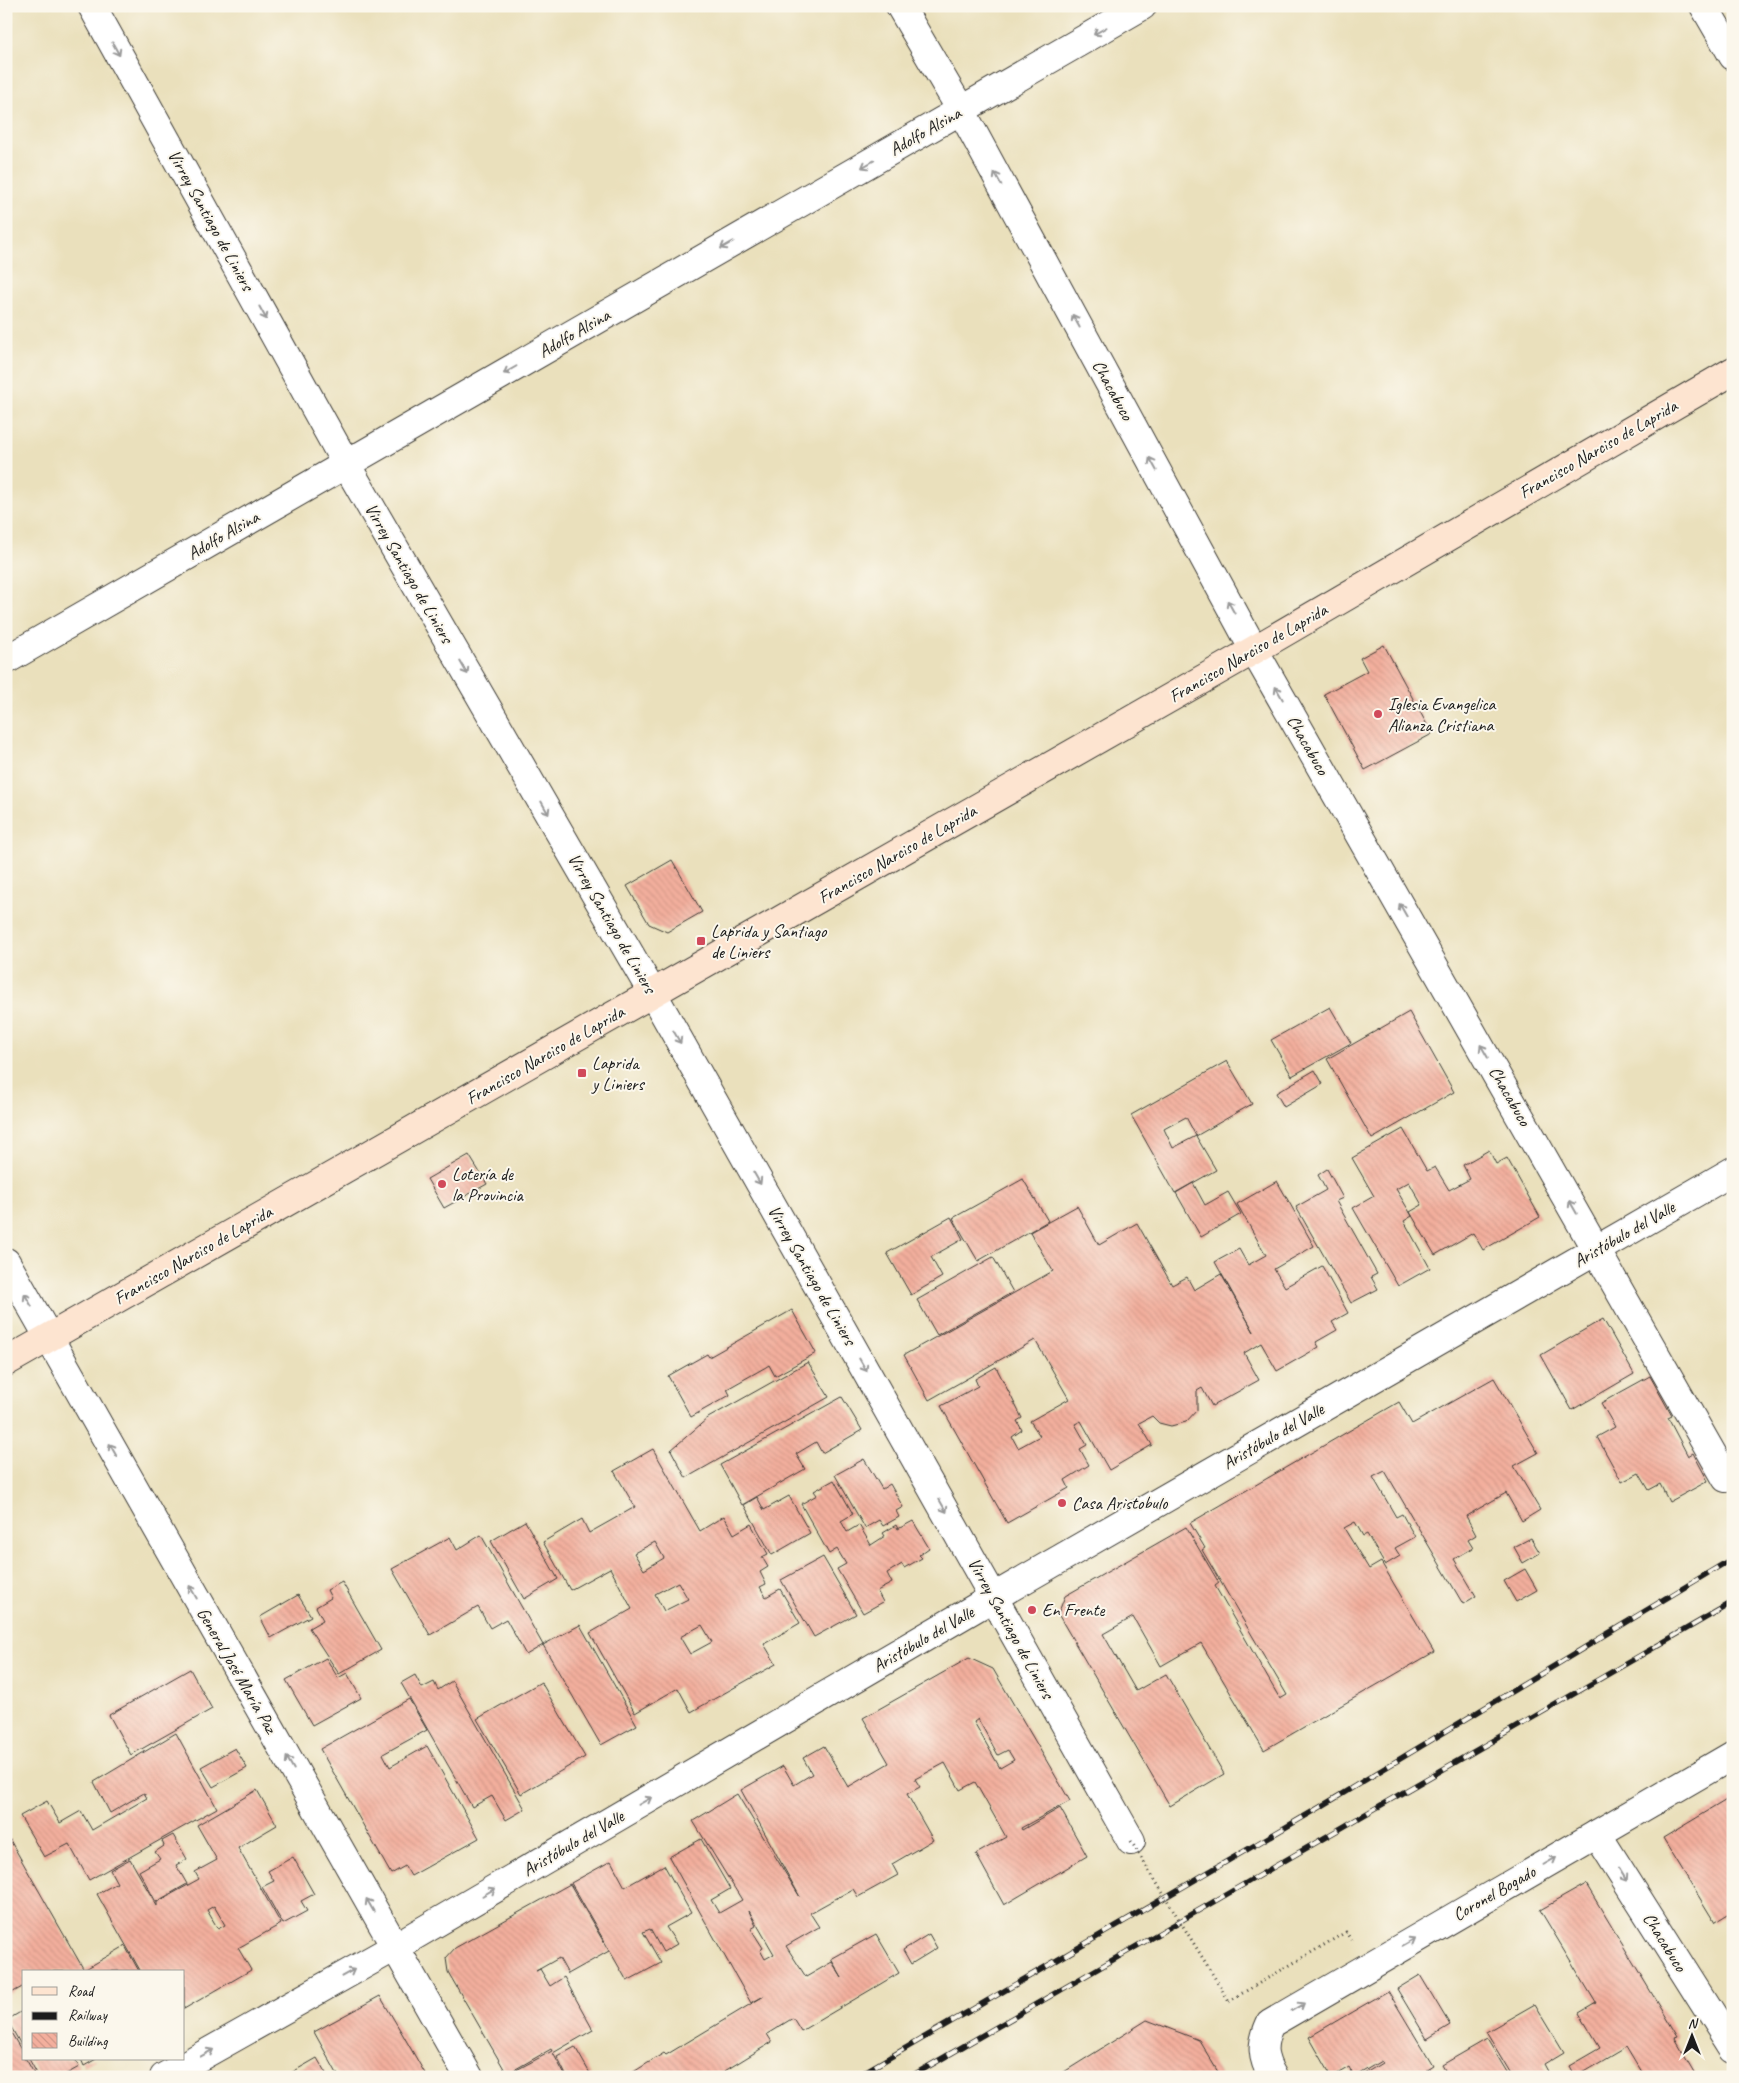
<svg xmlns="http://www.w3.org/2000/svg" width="1739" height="2083" font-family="Caveat,sans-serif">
	<defs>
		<pattern id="building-back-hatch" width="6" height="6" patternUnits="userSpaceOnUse" patternTransform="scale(1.25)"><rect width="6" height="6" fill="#f3af9d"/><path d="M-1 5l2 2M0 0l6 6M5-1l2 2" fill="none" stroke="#d09687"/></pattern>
	</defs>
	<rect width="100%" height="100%" fill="#fbf7ec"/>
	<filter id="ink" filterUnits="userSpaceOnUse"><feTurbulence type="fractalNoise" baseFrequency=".02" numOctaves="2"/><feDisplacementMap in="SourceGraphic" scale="10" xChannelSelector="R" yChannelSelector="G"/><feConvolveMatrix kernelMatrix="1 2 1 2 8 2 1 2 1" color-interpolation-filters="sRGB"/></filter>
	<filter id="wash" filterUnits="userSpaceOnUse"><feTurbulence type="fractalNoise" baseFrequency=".0096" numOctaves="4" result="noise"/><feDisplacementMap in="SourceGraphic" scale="20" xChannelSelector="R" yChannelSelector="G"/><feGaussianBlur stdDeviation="1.12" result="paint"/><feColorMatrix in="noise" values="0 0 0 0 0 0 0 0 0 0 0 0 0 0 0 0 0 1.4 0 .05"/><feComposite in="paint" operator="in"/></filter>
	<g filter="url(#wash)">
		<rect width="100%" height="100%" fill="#eae0bc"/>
		<g id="blocks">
			<g fill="url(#building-back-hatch)" fill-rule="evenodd">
				<polygon points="1384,645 1432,734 1365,770 1324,694 1367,671 1360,658"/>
				<polygon points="672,860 702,912 667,932 649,924 627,886"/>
				<polygon points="1330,1007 1351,1043 1292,1076 1271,1040"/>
				<polygon points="1409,1012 1454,1092 1372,1139 1327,1059"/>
				<polygon points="1227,1061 1252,1104 1196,1136 1186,1117 1164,1129 1173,1148 1196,1136 1216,1170 1175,1193 1131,1115"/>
				<polygon points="1315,1070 1323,1084 1284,1107 1276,1093"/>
				<polygon points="1403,1129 1427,1171 1435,1167 1449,1190 1470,1179 1463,1165 1489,1150 1496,1164 1507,1158 1540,1217 1483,1250 1473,1233 1435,1255 1410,1212 1422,1205 1409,1182 1396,1189 1412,1216 1404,1221 1430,1268 1398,1286 1353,1208 1374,1196 1352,1158"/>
				<polygon points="469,1155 487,1184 444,1208 427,1179"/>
				<polygon points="1327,1169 1343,1198 1336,1201 1377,1274 1371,1277 1378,1289 1351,1303 1296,1207 1326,1190 1318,1175"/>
				<polygon points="1023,1179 1048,1221 978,1261 953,1218"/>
				<polygon points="1277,1181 1314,1246 1274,1269 1285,1287 1322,1266 1348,1313 1332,1322 1337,1330 1316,1342 1319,1347 1277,1371 1261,1343 1244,1353 1259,1380 1212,1406 1202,1388 1197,1391 1197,1410 1186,1422 1171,1426 1159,1423 1152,1416 1139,1423 1152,1445 1109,1470 1081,1421 1075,1424 1087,1445 1080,1449 1089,1465 1065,1480 1069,1488 1007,1523 941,1406 978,1386 975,1379 996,1367 1022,1418 1017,1421 1022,1430 1012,1437 1018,1448 1040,1436 1030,1421 1069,1399 1035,1340 929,1400 904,1355 1053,1271 1030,1232 1077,1206 1099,1245 1137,1223 1172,1285 1187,1277 1194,1290 1221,1274 1254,1332 1215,1262 1239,1249 1248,1265 1266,1255 1237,1204"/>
				<polygon points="1193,1183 1205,1205 1228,1192 1241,1214 1201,1237 1176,1193"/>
				<polygon points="951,1217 963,1239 931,1257 942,1277 911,1295 887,1253"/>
				<polygon points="993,1257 1013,1292 937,1335 917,1300"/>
				<polygon points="792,1310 816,1353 775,1376 769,1365 766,1367 727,1389 730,1395 691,1417 668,1376 707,1354 709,1357"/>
				<polygon points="1603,1319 1634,1374 1572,1410 1541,1355"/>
				<polygon points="808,1362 829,1397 686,1478 671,1450 708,1418"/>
				<polygon points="1650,1376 1672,1416 1668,1418 1688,1456 1693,1453 1708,1481 1669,1502 1660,1484 1649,1490 1639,1473 1622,1482 1597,1437 1615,1427 1601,1403"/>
				<polygon points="1494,1378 1538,1453 1514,1466 1540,1510 1522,1521 1506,1493 1466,1516 1476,1535 1468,1540 1473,1548 1454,1559 1476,1596 1463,1604 1385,1471 1373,1477 1396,1517 1402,1514 1415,1537 1395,1548 1400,1556 1385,1565 1367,1534 1363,1536 1355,1522 1344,1528 1369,1569 1381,1562 1434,1652 1264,1750 1201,1643 1161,1666 1133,1617 1103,1634 1136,1691 1166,1674 1224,1774 1170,1806 1058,1614 1065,1596 1186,1527 1219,1583 1215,1586 1280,1699 1287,1695 1202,1550 1205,1548 1190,1523 1399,1402 1412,1424"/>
				<polygon points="842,1397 862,1430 822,1453 816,1442 796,1454 805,1469 742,1505 720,1465"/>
				<path d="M 653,1449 L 700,1531 L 724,1516 L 734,1534 L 751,1524 L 768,1554 L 762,1557 L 768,1567 L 760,1572 L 766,1584 L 760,1587 L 766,1597 L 780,1589 L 800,1623 L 764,1644 L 776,1664 L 691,1712 L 678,1688 L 635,1713 L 590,1633 L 632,1609 L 610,1568 L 570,1590 L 543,1542 L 582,1519 L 589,1533 L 635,1507 L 614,1471 ZM 655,1542 L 664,1558 L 644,1570 L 634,1553 ZM 678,1582 L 688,1599 L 664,1611 L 655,1594 ZM 702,1625 L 712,1642 L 690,1654 L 680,1637 Z"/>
				<polygon points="864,1459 882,1489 890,1484 903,1507 896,1511 899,1517 883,1526 879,1520 865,1528 835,1475"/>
				<polygon points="834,1480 853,1514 841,1521 847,1532 859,1525 871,1545 885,1536 883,1533 896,1525 898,1529 913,1521 929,1548 919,1555 922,1558 904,1568 902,1564 887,1573 892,1583 877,1591 883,1602 863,1613 837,1569 846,1564 837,1549 829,1554 801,1504 817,1495 814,1491"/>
				<polygon points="789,1496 810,1533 772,1555 744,1505 757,1497 764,1510"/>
				<polygon points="525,1521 558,1579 524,1599 491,1541"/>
				<polygon points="481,1535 543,1645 526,1655 506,1619 490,1628 478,1607 430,1635 392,1569 450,1537 457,1550"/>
				<polygon points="1531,1538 1540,1553 1523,1563 1514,1547"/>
				<polygon points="823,1557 856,1614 814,1637 781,1580"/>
				<polygon points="1525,1569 1537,1590 1516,1602 1504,1581"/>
				<polygon points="342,1582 381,1650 339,1674 309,1628 323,1620 316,1607 331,1598 327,1590"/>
				<polygon points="298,1595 311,1616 271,1638 260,1617"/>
				<polygon points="580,1625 637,1725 601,1745 543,1645"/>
				<polygon points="326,1658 338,1678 347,1673 361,1698 312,1725 286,1680"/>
				<path d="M 969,1658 L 993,1669 L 1070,1801 L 1021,1828 L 1022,1830 L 1060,1808 L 1087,1856 L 1004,1905 L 976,1854 L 1006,1837 L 975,1782 L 960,1790 L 945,1763 L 915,1779 L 920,1787 L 907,1794 L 933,1840 L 892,1864 L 898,1875 L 858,1897 L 853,1889 L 810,1913 L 819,1927 L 786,1946 L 806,1977 L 832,1962 L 842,1978 L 831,1959 L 876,1934 L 899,1973 L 801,2031 L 793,2018 L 767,2034 L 772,2042 L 715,2077 L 617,2077 L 625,2072 L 627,2076 L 664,2053 L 666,2055 L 764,1996 L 751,2003 L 669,1857 L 701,1839 L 730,1889 L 711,1900 L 719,1913 L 742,1900 L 693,1821 L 737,1794 L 800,1897 L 741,1790 L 783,1766 L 794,1785 L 812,1774 L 803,1758 L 824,1746 L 848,1787 L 889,1763 L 863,1718 ZM 978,1719 L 998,1755 L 1008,1750 L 1014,1760 L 1000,1768 L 974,1722 ZM 749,1911 L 774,1954 L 765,1959 L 760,1950 L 763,1948 L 751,1929 L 756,1926 Z"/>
				<polygon points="190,1669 212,1709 131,1755 109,1715"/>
				<polygon points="415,1675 422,1688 434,1682 438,1690 452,1681 525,1809 506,1820 492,1796 472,1807 401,1683"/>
				<polygon points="541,1682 585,1757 521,1794 477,1719"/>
				<polygon points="409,1699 427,1730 383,1754 390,1767 427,1746 479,1838 411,1876 405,1866 391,1874 320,1749"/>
				<polygon points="176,1733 217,1808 89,1880 69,1844 44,1857 20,1816 47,1801 60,1823 81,1811 92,1830 147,1798 144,1793 110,1813 94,1782"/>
				<polygon points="235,1748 247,1768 213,1787 201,1767"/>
				<path d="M 257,1790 L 277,1825 L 238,1848 L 281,1924 L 238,1948 L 251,1970 L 184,2009 L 184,1972 L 141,1972 L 97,1894 L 117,1883 L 110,1870 L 130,1859 L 157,1906 L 157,1902 L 199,1879 L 195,1872 L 217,1860 L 197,1825 ZM 214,1906 L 225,1925 L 218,1929 L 207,1910 Z"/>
				<polygon points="1733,1796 1733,1912 1715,1923 1663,1838"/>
				<polygon points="6,1833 84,1970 125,1946 139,1971 24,1972 24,1986 6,1996"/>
				<polygon points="173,1835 187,1859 176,1865 187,1884 156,1902 139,1871 160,1859 155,1852 164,1846 162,1841"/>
				<polygon points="293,1857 314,1894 301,1901 307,1911 283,1924 262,1887 274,1881 268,1871"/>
				<polygon points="611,1861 625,1887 664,1865 691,1913 666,1927 677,1944 663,1952 650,1929 643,1932 661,1963 627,1981 571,1883"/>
				<polygon points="570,1884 609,1951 568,1974 559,1958 536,1971 540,1969 550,1986 564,1977 593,2030 553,2053 566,2077 510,2077 509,2074 552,2051 551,2049 507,2074 448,1972 446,1958 455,1948"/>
				<polygon points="1586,1884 1678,2037 1675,2038 1698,2077 1644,2077 1626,2047 1575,2077 1569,2066 1600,2048 1579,2013 1596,2003 1540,1910"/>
				<polygon points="929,1934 937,1948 911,1964 903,1950"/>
				<polygon points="1420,1975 1450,2025 1427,2039 1397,1989"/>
				<polygon points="1388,1991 1433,2066 1415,2077 1359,2077 1382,2063 1381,2061 1354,2077 1349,2067 1332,2077 1309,2037"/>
				<polygon points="380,1996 403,2035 427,2077 339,2077 314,2032"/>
				<polygon points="1535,2004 1564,2052 1544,2064 1551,2077 1513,2077 1486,2032"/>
				<polygon points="24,2010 24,2050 7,2020"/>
				<polygon points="1147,2020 1199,2040 1221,2077 1056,2077"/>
				<polygon points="6,2024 24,2055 24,2059 26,2059 36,2077 6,2077"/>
				<polygon points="1487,2039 1510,2077 1449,2077 1442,2065"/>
				<polygon points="575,2047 592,2077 567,2077 557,2057"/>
				<polygon points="317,2058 328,2077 291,2077 289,2074"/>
				<polygon points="29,2059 75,2059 79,2067 61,2077 39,2077"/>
				<polygon points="81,2059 96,2059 84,2066"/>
			</g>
		</g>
	</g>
	<g filter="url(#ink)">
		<use href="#blocks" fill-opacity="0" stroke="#3b3934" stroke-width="1"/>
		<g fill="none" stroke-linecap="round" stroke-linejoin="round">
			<defs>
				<g id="street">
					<polyline points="92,6 346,464 653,994 1131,1841"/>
					<polyline points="900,6 961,110 1254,650 1726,1478"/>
					<polyline points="1704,6 1733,56"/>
					<polyline points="6,660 1142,6"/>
					<polyline points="6,1262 469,2077"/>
					<polyline points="1597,1834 1733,2049"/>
					<polyline points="164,2077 395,1947 994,1597 1733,1171"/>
					<path d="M 1273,2077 C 1261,2057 1261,2044 1270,2024 L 1733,1755"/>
				</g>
				<polyline id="secondary" points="6,1362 1254,650 1733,371"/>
			</defs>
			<use href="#street" stroke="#3b3934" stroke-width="30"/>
			<use href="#secondary" stroke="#3b3934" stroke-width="30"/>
			<polyline stroke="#3b3934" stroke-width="3" stroke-dasharray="1 4" stroke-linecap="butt" points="1229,2001 1346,1932 1351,1940"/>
			<use href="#street" stroke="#fff" stroke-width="28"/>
			<use href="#secondary" stroke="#fde4d0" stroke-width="28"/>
			<defs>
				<g id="rail">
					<polyline points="856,2077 1317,1809 1733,1558"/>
					<polyline points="910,2077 1733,1602"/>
				</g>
			</defs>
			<use href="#rail" stroke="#1c1c1c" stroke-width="5.5"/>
			<use href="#rail" stroke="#fbf7ec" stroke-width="4" stroke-dasharray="11" stroke-linecap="butt"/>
			<polyline stroke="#3b3934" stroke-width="3" stroke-dasharray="1 4" stroke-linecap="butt" points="1131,1841 1229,2001"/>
		</g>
		<defs><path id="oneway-shaft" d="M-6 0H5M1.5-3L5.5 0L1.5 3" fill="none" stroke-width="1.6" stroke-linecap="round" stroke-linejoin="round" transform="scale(1.25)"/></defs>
		<g stroke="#999">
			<use href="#oneway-shaft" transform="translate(1100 31) rotate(150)"/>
			<use href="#oneway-shaft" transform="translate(116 49) rotate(61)"/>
			<use href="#oneway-shaft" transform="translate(868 164) rotate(150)"/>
			<use href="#oneway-shaft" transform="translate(998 179) rotate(-119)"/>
			<use href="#oneway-shaft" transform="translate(727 245) rotate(150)"/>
			<use href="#oneway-shaft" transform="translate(263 313) rotate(61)"/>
			<use href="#oneway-shaft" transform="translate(1076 321) rotate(-119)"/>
			<use href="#oneway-shaft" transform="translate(510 370) rotate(150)"/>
			<use href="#oneway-shaft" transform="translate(1153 464) rotate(-119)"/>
			<use href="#oneway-shaft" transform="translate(1231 607) rotate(-119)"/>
			<use href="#oneway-shaft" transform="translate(464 668) rotate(60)"/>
			<use href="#oneway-shaft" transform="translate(1279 693) rotate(-120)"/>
			<use href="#oneway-shaft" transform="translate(545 808) rotate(60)"/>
			<use href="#oneway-shaft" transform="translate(1403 910) rotate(-120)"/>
			<use href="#oneway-shaft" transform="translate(677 1037) rotate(60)"/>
			<use href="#oneway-shaft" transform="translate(1484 1051) rotate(-120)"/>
			<use href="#oneway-shaft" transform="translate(757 1178) rotate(60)"/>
			<use href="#oneway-shaft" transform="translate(1573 1207) rotate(-120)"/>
			<use href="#oneway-shaft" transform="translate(28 1300) rotate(-120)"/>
			<use href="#oneway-shaft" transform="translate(863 1365) rotate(60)"/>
			<use href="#oneway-shaft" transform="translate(113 1450) rotate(-120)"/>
			<use href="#oneway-shaft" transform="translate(943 1506) rotate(60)"/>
			<use href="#oneway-shaft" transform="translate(193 1592) rotate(-120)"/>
			<use href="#oneway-shaft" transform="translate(290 1763) rotate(-120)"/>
			<use href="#oneway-shaft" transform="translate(645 1801) rotate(-30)"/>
			<use href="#oneway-shaft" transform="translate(1550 1861) rotate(-30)"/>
			<use href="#oneway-shaft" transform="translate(1623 1875) rotate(58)"/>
			<use href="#oneway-shaft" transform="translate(489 1892) rotate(-30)"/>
			<use href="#oneway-shaft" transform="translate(370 1905) rotate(-120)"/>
			<use href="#oneway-shaft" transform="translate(1409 1942) rotate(-30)"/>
			<use href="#oneway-shaft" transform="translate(348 1973) rotate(-29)"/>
			<use href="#oneway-shaft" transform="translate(1298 2007) rotate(-31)"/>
			<use href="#oneway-shaft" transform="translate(207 2053) rotate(-29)"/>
		</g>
	</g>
	<g fill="#d1495b" stroke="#fbf7ec" stroke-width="2">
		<circle cx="1378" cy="714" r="5"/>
		<rect x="696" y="936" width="10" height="10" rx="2.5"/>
		<rect x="577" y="1068" width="10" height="10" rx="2.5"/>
		<circle cx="442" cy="1184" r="5"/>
		<circle cx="1062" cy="1503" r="5"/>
		<circle cx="1032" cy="1610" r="5"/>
	</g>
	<g text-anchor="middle" stroke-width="4" stroke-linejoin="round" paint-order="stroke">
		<g font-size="18" fill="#1c1c1c" stroke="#fbf7ec">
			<text transform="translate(925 131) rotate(-30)" y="6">Adolfo Alsina</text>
			<text transform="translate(211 220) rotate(61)" y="6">Virrey Santiago de Liniers</text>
			<text transform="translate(574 333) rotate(-30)" y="6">Adolfo Alsina</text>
			<text transform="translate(1113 390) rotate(61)" y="6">Chacabuco</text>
			<text transform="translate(1598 449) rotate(-30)" y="6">Francisco Narciso de Laprida</text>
			<text transform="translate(223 535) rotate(-30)" y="6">Adolfo Alsina</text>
			<text transform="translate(409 573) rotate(60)" y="6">Virrey Santiago de Liniers</text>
			<text transform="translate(1248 653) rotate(-30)" y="6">Francisco Narciso de Laprida</text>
			<text transform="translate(1308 745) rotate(60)" y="6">Chacabuco</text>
			<text transform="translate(897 854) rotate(-30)" y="6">Francisco Narciso de Laprida</text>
			<text transform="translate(612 923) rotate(60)" y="6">Virrey Santiago de Liniers</text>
			<text transform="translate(545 1055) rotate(-30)" y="6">Francisco Narciso de Laprida</text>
			<text transform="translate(1510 1096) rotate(60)" y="6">Chacabuco</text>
			<text transform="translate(1624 1234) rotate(-30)" y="6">Aristóbulo del Valle</text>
			<text transform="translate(193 1255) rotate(-30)" y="6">Francisco Narciso de Laprida</text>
			<text transform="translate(812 1275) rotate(60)" y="6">Virrey Santiago de Liniers</text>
			<text transform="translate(1273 1436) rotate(-30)" y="6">Aristóbulo del Valle</text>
			<text transform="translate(1011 1628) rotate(61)" y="6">Virrey Santiago de Liniers</text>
			<text transform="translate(923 1639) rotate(-30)" y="6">Aristóbulo del Valle</text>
			<text transform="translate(237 1670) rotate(60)" y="6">General José María Paz</text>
			<text transform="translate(573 1843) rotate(-30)" y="6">Aristóbulo del Valle</text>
			<text transform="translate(1494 1893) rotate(-30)" y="6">Coronel Bogado</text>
			<text transform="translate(1665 1942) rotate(58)" y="6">Chacabuco</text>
		</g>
		<g font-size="18" fill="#1c1c1c" stroke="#fbf7ec" text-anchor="start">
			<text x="1388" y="710">Iglesia Evangelica<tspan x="1388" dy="21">Alianza Cristiana</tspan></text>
			<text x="711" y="937">Laprida y Santiago<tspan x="711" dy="21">de Liniers</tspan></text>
			<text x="592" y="1069">Laprida<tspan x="592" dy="21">y Liniers</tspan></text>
			<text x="452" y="1180">Lotería de<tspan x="452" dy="21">la Provincia</tspan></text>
			<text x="1072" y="1509">Casa Aristobulo</text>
			<text x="1042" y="1616">En Frente</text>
		</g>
	</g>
	<rect width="1739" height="2083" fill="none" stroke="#fbf7ec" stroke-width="25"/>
	<rect x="22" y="1970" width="162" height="90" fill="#fbf7ec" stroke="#a29f99"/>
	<rect x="32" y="1987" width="25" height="8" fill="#fde4d0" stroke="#a29f99"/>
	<text x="68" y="1996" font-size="15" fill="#1c1c1c">Road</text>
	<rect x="32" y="2012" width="25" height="8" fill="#1c1c1c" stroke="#a29f99"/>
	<text x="68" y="2020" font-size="15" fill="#1c1c1c">Railway</text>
	<rect x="32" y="2033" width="25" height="15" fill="url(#building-back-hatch)" stroke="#a29f99"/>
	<text x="68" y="2046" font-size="15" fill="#1c1c1c">Building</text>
	<g transform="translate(1692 2036)" stroke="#fbf7ec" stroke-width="4" paint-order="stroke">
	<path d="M0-4L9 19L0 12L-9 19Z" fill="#1c1c1c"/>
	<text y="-8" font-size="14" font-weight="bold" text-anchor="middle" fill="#1c1c1c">N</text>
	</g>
</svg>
